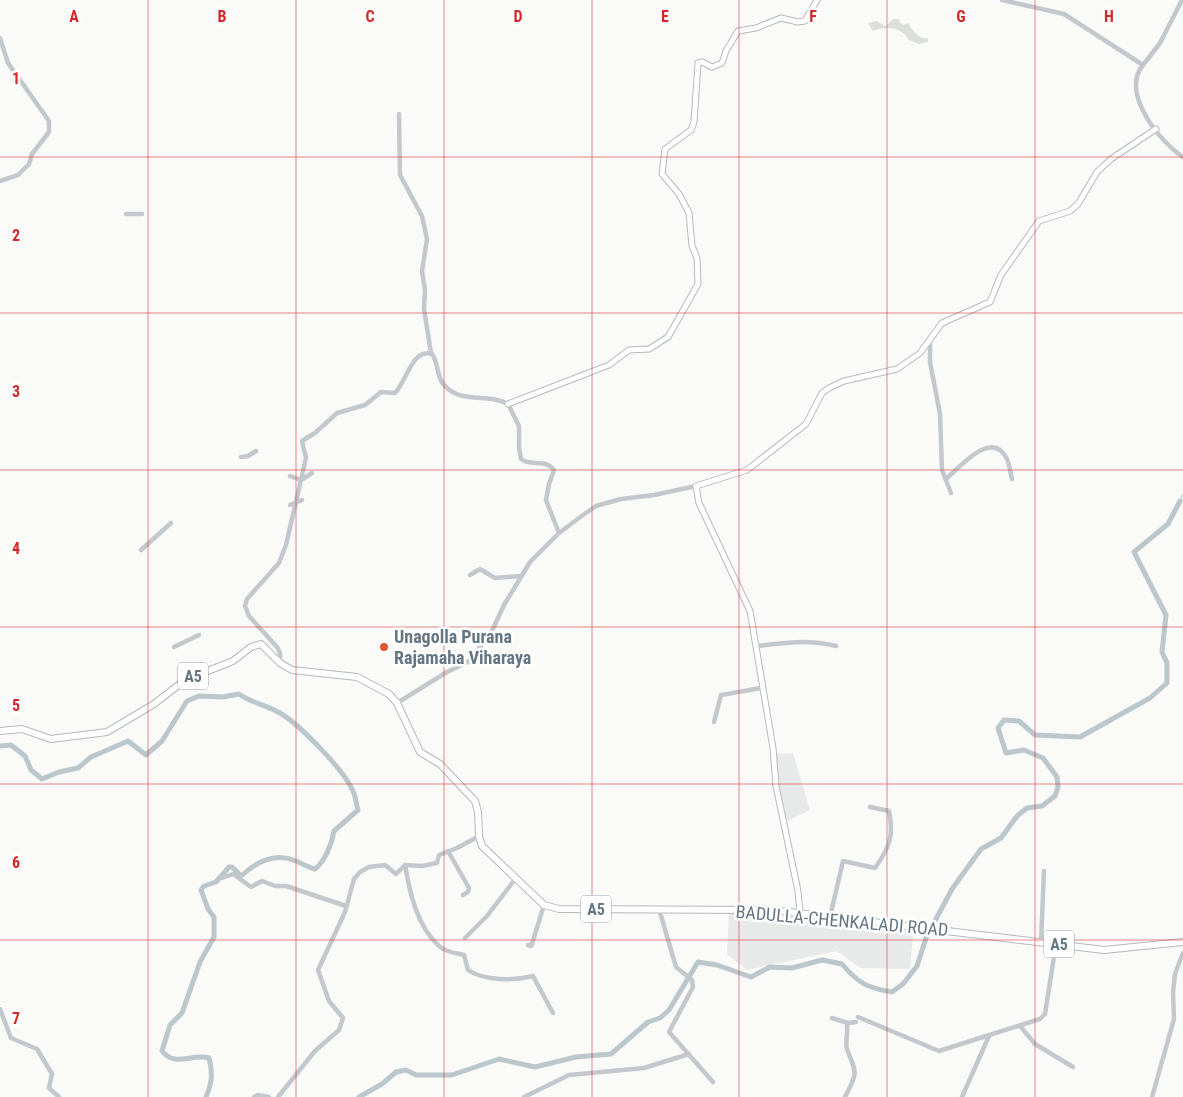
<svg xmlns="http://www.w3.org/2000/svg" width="1183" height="1097" font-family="'Roboto Condensed',sans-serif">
	<rect width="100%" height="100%" fill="#fafaf8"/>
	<g fill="#e8e9e9">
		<polygon points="793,753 810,810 787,821 778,794 775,754"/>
		<polygon points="729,912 774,914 913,933 910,969 860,968 837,951 747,970 727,954"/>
	</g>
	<path fill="#dadfd7" d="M 894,19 L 900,19 L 899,22 L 904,25 L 908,23 C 913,31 919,40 928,38 L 928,42 L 919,44 L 909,40 C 902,26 885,26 873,31 L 868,23 L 877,21 L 885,26 Z"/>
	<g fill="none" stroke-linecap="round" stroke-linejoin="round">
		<polyline stroke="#bbc7cb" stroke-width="1" points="1180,501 1183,494"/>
		<g stroke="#bbc7cb" stroke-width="5">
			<path d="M 0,746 L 11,745 L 25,756 L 31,770 L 42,779 L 59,772 L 78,768 L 91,757 L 128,741 L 146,755 L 162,741 L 187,701 L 199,696 L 223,697 L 239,694 C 251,703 267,705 280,713 C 300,725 344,770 353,791 C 356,797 356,804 358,810 L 334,831 C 332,844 325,861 315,869 C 308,867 303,864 296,861 C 275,852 256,862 241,876 L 232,867 L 229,867 L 216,882 L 204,886 L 201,890 L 208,909 L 214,917 L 214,937 L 200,962 L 182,1013 L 170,1025 L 162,1051 C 176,1068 191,1053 209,1058 C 213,1073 212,1083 206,1097"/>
			<path d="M 359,1097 L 382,1084 L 396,1072 L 406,1070 L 416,1075 L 452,1075 L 499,1059 L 535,1067 L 576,1057 L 611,1054 L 648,1022 L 660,1018 L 669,1010 L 698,962 L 717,965 L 751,977 L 770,967 L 792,968 L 822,960 L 842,964 C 858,983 867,988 892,992 L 903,984 L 917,966 L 926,938 L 952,889 L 981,849 L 1001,838 L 1017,816 L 1027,808 L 1042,806 L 1055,796 L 1058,787 L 1057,777 L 1043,758 L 1024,750 L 1006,753 L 998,728 L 1004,720 L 1019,721 L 1035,735 L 1080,737 L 1150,698 L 1167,683 L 1167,663 L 1162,652 L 1166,615 L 1134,552 L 1168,524 L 1180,501"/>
		</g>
		<defs>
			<g id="major">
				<polyline points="508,404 609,365 629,350 649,349 668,337 698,284 697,258 692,246 689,213 679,194 662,174 665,149 691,130 694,122 698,63 702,62 712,67 722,63 726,51 738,31 756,28 781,18 798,22 805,21 817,0"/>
				<polyline points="800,913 798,891 776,786 773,748 750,611 699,503 696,486 747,470 806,424 822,393 829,388 844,381 897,369 920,353 942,323 990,302 1001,275 1039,221 1070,211 1078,204 1097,172 1111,159 1156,129"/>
			</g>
			<polyline id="highway" points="0,731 22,729 51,739 107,732 154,704 185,680 233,661 251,647 261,644 280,663 292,670 357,677 389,694 397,703 420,752 440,764 475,801 478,812 479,836 482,846 544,905 559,909 773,910 1104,950 1183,942"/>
		</defs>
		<use href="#major" stroke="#b5babe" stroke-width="7"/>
		<use href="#highway" stroke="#b4b9bd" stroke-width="8"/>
		<g stroke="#c3c8cc" stroke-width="4.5">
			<path d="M 1002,0 L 1064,14 L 1143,65 C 1120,93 1160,142 1183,157"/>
			<polyline points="0,38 8,63 49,121 49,132 32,154 29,164 18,175 0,181"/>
			<polyline points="1143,65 1160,43 1182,0"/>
			<polyline points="399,114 400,175 422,216 427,239 422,271 425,290 424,309 431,353"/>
			<polyline points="126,214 142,214"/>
			<polyline points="930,340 930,362 940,414 942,470 951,493"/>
			<polyline points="241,457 248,456 256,451"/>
			<polyline points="290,476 301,480 312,473"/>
			<path d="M 946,479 C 960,467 992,428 1007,459 C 1010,465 1010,473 1012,479"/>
			<polyline points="290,505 302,500"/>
			<polyline points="141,550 171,523"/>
			<polyline points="470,575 480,569 495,578 521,576"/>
			<path d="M 756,646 C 787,643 806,639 836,646"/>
			<polyline points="174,647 199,635"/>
			<path d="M 280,663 L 280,653 L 277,647 L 249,616 L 245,606 L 247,599 L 279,563 L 286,545 L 306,458 L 302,441 L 315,433 L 337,413 L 365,405 L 381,392 L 395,393 C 407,381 412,348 432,354 C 439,363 436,378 445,386 C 461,404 490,393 508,404 L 519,426 L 519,447 L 521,459 C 531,467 545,458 554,470 L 549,484 L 546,500 L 559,533"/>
			<polyline points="397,703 447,672 468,662 491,633 504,605 530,562 559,533 583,515 596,506 621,499 654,495 696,486"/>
			<polyline points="714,722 721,695 761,688"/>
			<polyline points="448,851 469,888 468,892 463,895"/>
			<path d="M 405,865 C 410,894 417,926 439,946 C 445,952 456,953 464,955 L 468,970 C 484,981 514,981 533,976 L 553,1013"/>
			<polyline points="222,878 233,874 251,887 262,881 275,886 286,886 346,906"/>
			<polyline points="659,909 676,967 692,980 693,987 669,1032 713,1082"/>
			<path d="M 830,917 L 843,861 L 875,868 C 890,847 894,836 889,811 L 870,807"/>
			<polyline points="465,938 487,916 516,878"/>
			<polyline points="1041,942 1044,871"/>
			<polyline points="528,945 531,946 532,944 544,905"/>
			<polyline points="0,1009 11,1038 37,1049 52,1074 49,1088 59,1097"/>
			<polyline points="858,1017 939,1051 1040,1019 1045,1014 1056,944"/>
			<polyline points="832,1018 848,1023"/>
			<polyline points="1020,1026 1035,1044 1073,1067"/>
			<polyline points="254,1097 258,1095 269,1097"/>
			<polyline points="278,1097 315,1051 339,1030 343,1018 329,1001 318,970 345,912 354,879 360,872 369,867 385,865 396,874 405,865 422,866 437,863 439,855 457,848 479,836"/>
			<polyline points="524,1097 569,1075 644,1068 689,1054"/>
			<path d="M 845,1097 C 858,1072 857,1075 847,1049 C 845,1044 848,1033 847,1026 L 848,1023 L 856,1022"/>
			<polyline points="962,1097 989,1036"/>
			<polyline points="1152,1097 1174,1019 1173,992 1175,974 1183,953"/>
		</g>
		<use href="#major" stroke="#fff" stroke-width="5"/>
		<use href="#highway" stroke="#fff" stroke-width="6"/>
	</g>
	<path fill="none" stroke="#d62828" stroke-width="1" stroke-opacity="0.55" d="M 148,0 L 148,1097M 296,0 L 296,1097M 444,0 L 444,1097M 592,0 L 592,1097M 739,0 L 739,1097M 887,0 L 887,1097M 1035,0 L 1035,1097M 0,157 L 1183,157M 0,313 L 1183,313M 0,470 L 1183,470M 0,627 L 1183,627M 0,784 L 1183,784M 0,940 L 1183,940"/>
	<circle fill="#e4572e" stroke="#fff" stroke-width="2" cx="384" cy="647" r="5"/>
	<g text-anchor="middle" stroke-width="5" stroke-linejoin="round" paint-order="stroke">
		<g fill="#fff" stroke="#939fa8" stroke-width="1">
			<rect x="178" y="662.5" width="30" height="27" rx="4"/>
			<rect x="581" y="895.5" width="30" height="27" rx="4"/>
			<rect x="1044" y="930.5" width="30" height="27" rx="4"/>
		</g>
		<g font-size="16" font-weight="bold" fill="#657683">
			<text x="193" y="682">A5</text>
			<text x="596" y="915">A5</text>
			<text x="1059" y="950">A5</text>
		</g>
		<g font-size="18" font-weight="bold" fill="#657683" stroke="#fff" text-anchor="start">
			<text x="394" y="643">Unagolla Purana<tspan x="394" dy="21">Rajamaha Viharaya</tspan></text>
		</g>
		<g font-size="18" fill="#657683" stroke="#fff">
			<text transform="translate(842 921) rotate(5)" y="6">BADULLA-CHENKALADI ROAD</text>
		</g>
	</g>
	<g font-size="16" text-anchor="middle" font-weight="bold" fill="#d62828" stroke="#fff" stroke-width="5" stroke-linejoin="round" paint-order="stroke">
		<text x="74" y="22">A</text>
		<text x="222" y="22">B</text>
		<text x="370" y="22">C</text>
		<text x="518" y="22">D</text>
		<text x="665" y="22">E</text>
		<text x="813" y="22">F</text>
		<text x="961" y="22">G</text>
		<text x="1109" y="22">H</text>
		<text x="16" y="84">1</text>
		<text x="16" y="241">2</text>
		<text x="16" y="397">3</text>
		<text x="16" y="554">4</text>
		<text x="16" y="711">5</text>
		<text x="16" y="868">6</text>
		<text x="16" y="1024">7</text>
	</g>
</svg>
